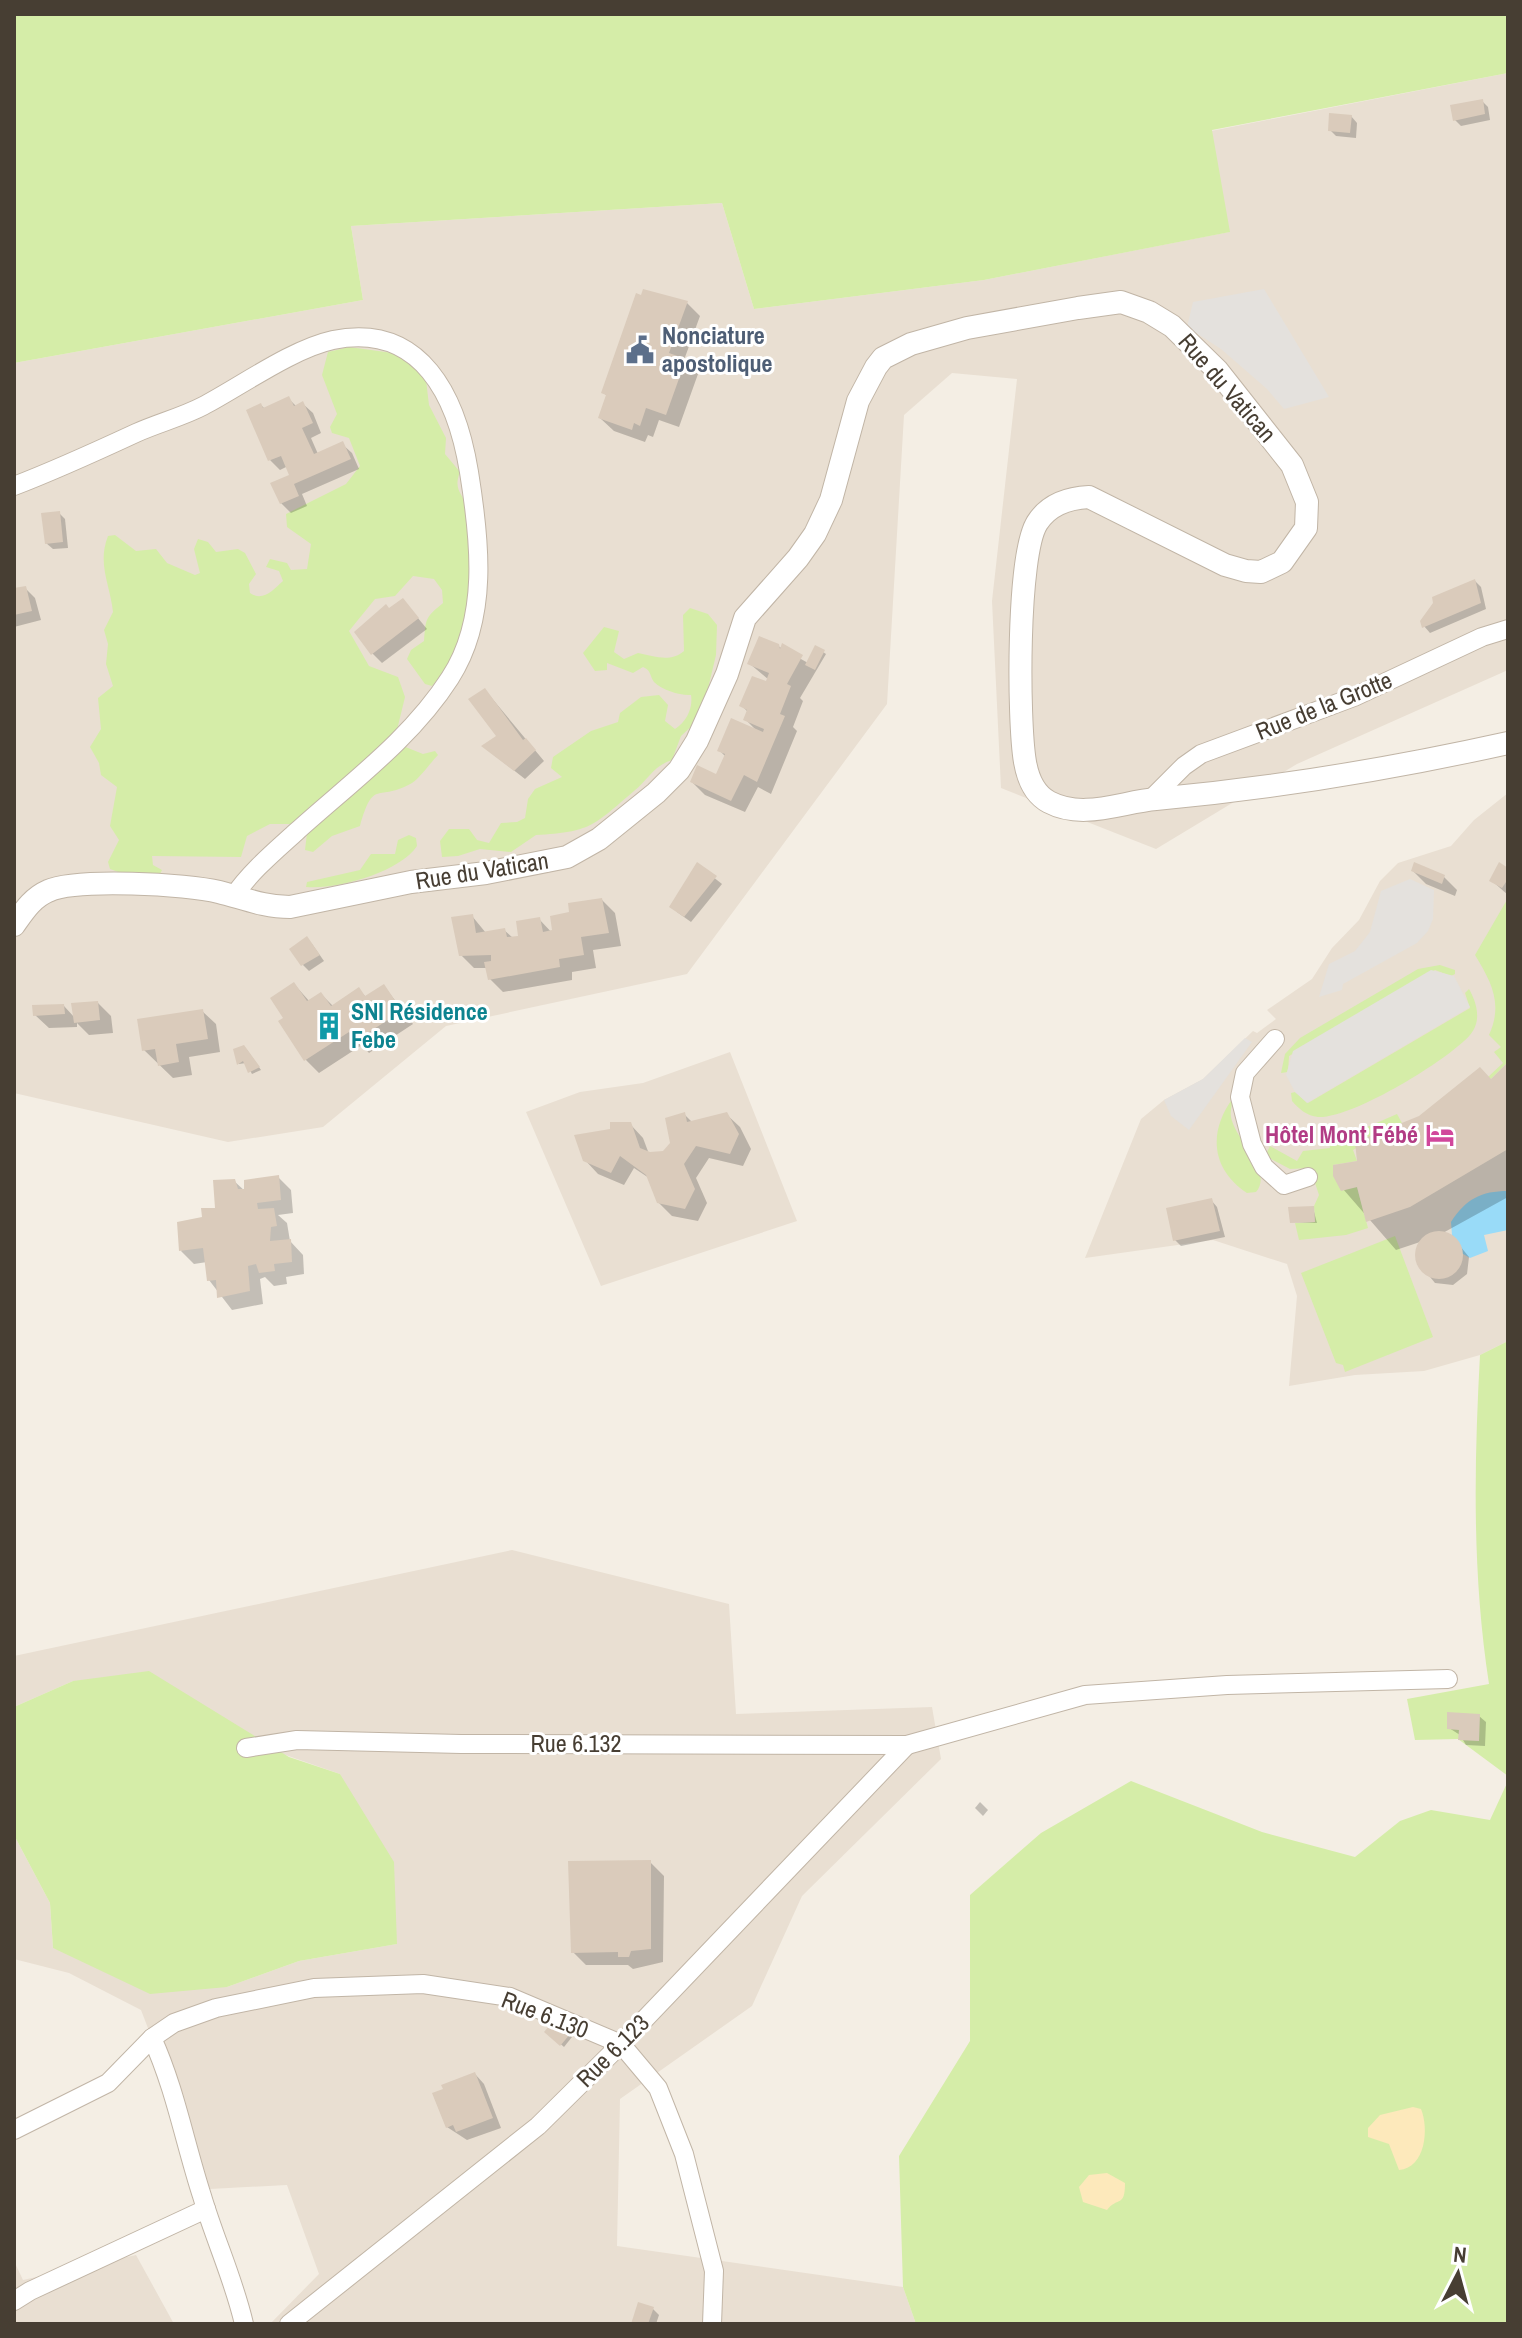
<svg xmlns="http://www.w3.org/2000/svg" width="1522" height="2338" font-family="'Archivo Narrow',sans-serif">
	<rect width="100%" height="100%" fill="#f4eee4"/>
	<g fill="#e9dfd2">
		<polygon points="1508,73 1508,670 1297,764 1156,849 1001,788 992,601 1017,379 952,373 904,415 887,704 687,974 446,1026 323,1127 228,1142 14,1093 14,363 363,300 351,226 722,203 754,309 984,280 1229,232 1211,131"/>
		<polygon points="1508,793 1508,1341 1480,1355 1424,1371 1355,1375 1289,1386 1297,1296 1287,1264 1213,1240 1085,1258 1141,1119 1164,1100 1203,1079 1253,1031 1257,1033 1276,1019 1267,1010 1312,979 1332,948 1359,920 1380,881 1398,863 1451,846 1474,820"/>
		<polygon points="730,1052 797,1221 601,1286 526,1112 580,1092 643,1083"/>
		<polygon points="512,1550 729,1604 736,1714 932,1707 941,1759 802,1896 752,2006 620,2099 617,2246 903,2287 916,2324 270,2324 319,2274 287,2185 210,2189 141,2010 69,1973 14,1959 14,1835 50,1903 53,1948 227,1987 299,1961 397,1944 340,1774 73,1681 14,1707 14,1656"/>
		<polygon points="136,2255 174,2324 14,2324 14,2261 23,2280"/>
	</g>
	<g fill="#d5eda8">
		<polygon points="14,14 1508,14 1508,73 1212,130 1230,232 984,280 754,309 722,203 351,226 363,300 14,363"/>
		<path d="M 349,347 L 400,354 L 426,380 L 429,405 L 446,438 L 445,454 L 460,472 C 453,490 462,492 468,509 C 472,520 465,531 469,543 L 487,561 L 487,574 L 460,651 L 432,686 L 425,684 L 407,659 L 411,650 L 424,641 C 426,618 425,618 443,603 L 442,590 L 434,579 L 413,576 L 395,596 L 375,599 L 349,631 L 369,666 L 398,677 L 405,697 L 396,734 L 398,744 L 423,754 L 435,751 L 438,755 C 431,762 421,777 412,783 C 377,803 374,777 360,826 L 332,836 L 313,852 L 305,850 L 307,833 L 330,815 L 310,806 L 296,824 L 270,824 L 247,836 L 241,857 L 152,856 L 153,865 L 162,870 L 160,874 L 124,874 L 110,869 L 108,862 L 119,840 L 110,826 L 117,787 L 101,775 L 99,763 L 90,747 L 101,729 L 98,698 L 113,686 L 106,664 L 108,644 L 104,630 L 113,612 C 110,584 97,564 108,536 L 115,535 L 136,551 L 156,549 L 167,563 L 195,575 L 200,573 L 194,549 L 198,539 L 208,542 L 216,552 L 238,549 L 245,553 L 256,574 L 249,584 L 250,593 C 263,602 273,590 283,581 L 279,571 L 266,567 L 270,559 L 287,563 L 291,570 L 307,569 L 311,544 L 287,527 L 286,514 L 346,484 L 360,466 L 349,438 L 332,433 L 330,427 L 337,414 L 322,375 L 328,352 Z"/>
		<path d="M 690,608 L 708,614 L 717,625 L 716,655 L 705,701 L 695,723 L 681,736 L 672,760 C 653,766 649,779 634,791 C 593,826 591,832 536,835 L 511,852 L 480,849 L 458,856 L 442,857 L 440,841 L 449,829 L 469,829 L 477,840 L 489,843 L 501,823 L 517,822 L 525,818 L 528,799 L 535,789 L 562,777 L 551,768 L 553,757 L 591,731 L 618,722 L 620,713 L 641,697 L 659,695 L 668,705 L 665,721 L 675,729 C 687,721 693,708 691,695 C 681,696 662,690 654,682 C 649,675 652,671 643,667 L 633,673 L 607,663 L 607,670 L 595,671 L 583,653 L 604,627 L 619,631 L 614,652 L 624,659 L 638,653 C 654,656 670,663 684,651 L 683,615 Z"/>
		<path d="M 409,835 L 416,838 L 417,846 C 400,872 337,890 306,887 L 307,882 L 360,870 L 371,854 L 395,854 L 398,840 Z"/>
		<path d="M 1508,898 L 1508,1062 L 1491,1079 L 1488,1077 L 1503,1063 L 1494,1052 L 1501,1047 L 1489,1035 C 1503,1004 1492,983 1475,955 Z"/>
		<polygon points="1440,965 1455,970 1455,974 1451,976 1435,970 1289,1056 1288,1072 1281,1073 1285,1054 1300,1038 1418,969"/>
		<path d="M 1469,989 C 1477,1003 1482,1021 1470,1035 C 1448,1060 1352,1119 1318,1117 C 1307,1116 1299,1109 1292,1101 L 1291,1093 L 1295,1092 L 1308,1103 L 1470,1008 L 1465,993 Z"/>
		<path d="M 1233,1098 C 1232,1104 1230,1111 1231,1117 C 1235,1140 1274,1171 1256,1192 L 1247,1193 C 1211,1169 1208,1132 1233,1098 Z"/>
		<polygon points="1397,1114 1402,1123 1353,1150 1357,1161 1333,1165 1334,1176 1341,1190 1357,1187 1368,1228 1346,1235 1299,1240 1295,1223 1315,1222 1314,1206 1319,1195 1310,1168 1290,1169 1265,1156 1270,1146 1297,1161 1303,1151 1330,1148 1329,1139 1358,1131"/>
		<polygon points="1395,1236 1433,1337 1345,1372 1343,1365 1336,1363 1301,1273"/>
		<path d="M 1508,1341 L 1508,1776 L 1458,1739 L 1415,1740 L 1407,1699 L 1489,1684 C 1472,1573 1474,1466 1480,1355 Z"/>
		<polygon points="149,1671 289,1757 340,1774 394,1862 397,1944 299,1961 227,1987 150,1994 53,1948 50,1903 14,1835 14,1707 73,1681"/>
		<polygon points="1131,1781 1262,1832 1355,1857 1400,1821 1431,1810 1490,1820 1508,1781 1508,2324 916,2324 903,2287 899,2156 970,2041 970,1895 1041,1833"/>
	</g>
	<g fill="#fde9bb">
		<path d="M 1413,2107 L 1421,2109 C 1429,2128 1426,2168 1399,2170 L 1389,2144 L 1368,2137 L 1368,2128 L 1380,2115 Z"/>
		<path d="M 1107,2173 L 1125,2183 C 1125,2208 1118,2196 1107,2210 L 1083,2202 L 1079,2187 L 1089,2175 Z"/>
	</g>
	<g fill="#e4e1dd">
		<polygon points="1264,289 1329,397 1284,409 1267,389 1221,349 1187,327 1193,302"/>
		<polygon points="1410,879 1434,890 1433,919 1428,931 1417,943 1343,984 1342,990 1319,997 1329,964 1355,951 1370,932 1381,891"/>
		<polygon points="1431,970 1454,976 1470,1007 1307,1103 1295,1092 1286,1075 1293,1051"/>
		<polygon points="1245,1038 1252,1042 1189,1130 1171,1116 1164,1100 1203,1079"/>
	</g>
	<path fill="#99dbf8" d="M 1508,1191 L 1508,1230 L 1484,1235 L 1488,1251 L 1470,1258 L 1453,1248 L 1451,1222 C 1466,1199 1481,1191 1508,1191 Z"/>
	<g fill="#0003">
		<polygon points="1482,101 1488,107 1490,120 1461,126 1455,120"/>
		<polygon points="1351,116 1357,123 1356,138 1336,136 1330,130"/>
		<polygon points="687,303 700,316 684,360 698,374 679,427 659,420 653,437 648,435 645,442 614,431 600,418 608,397 604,393"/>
		<polygon points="289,399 297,407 303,404 313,413 321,433 311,438 318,454 342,444 352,453 359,469 302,494 307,506 291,513 281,503 292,476 288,466 280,470 270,460 261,405 265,409"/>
		<polygon points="59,513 65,519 68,548 53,549 46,543"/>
		<polygon points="1475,581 1481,587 1486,609 1430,633 1424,626"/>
		<polygon points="25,588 35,598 41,620 14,627 14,591"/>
		<polygon points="403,600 427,629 382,663 372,653 390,610"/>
		<polygon points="778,646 808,663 823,652 826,654 800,698 803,701 793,727 797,731 771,794 758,787 745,812 705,795 692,782 717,776 726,757 719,750 758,732 745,719 748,712 742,706 769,680 750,664"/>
		<polygon points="485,690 544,761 525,779 494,755 499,736"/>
		<polygon points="698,865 722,884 691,922 677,912"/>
		<polygon points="1413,871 1444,877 1457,890 1455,896 1426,884"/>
		<polygon points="1508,871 1508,895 1491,880"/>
		<polygon points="602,900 615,913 621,946 593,950 596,968 572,972 572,980 503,992 490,979 488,968 474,968 461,955 472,916 486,933 504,930 513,938 521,937 539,919 555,936 571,914"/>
		<polygon points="312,944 324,961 309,971 303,965"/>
		<polygon points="294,984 310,1002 321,994 333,1006 359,990 366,997 384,986 413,1024 369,1053 362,1045 319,1073 306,1060 286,1018"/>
		<polygon points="98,1003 111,1016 113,1033 89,1035 77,1023 77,1027 49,1028 35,1015 64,1006 75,1018"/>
		<polygon points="202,1011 216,1024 220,1052 189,1057 192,1075 173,1078 144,1050"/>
		<polygon points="247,1050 261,1070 252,1074 246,1063 239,1064 236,1051"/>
		<polygon points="1508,1065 1508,1197 1441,1234 1451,1235 1469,1257 1467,1274 1453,1285 1435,1283 1417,1261 1420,1242 1396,1250 1343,1189 1359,1162 1420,1117 1491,1082"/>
		<polygon points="684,1114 693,1123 726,1114 740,1127 751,1149 743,1166 709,1158 696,1178 707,1203 698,1221 672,1216 658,1202 649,1178 634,1168 624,1185 598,1174 585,1160 613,1131 630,1124 643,1138 649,1154 664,1153 672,1143"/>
		<polygon points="278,1177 291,1190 293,1213 278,1215 287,1223 290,1241 303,1255 304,1274 286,1277 287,1284 274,1286 265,1277 260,1279 263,1304 232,1310 209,1280 207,1262 194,1264 181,1251 204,1218 217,1210 234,1181 246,1192"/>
		<polygon points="1211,1200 1217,1207 1225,1237 1181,1246 1175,1240"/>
		<polygon points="1313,1208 1317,1223 1292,1222"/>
		<polygon points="1479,1716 1486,1722 1485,1746 1466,1745 1460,1735 1449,1728"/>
		<polygon points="980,1802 988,1810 983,1816 975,1808"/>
		<polygon points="650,1862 664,1876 663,1962 633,1969 628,1965 586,1965 573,1952"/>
		<polygon points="555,2022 572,2037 564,2047 547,2032"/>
		<polygon points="475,2074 484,2084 501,2128 467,2140 447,2127"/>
		<polygon points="653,2309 659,2315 656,2324 633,2324"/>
	</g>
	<g fill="#dacbbb">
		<polygon points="1483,99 1485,114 1453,121 1450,105"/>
		<polygon points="1329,113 1352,115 1350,133 1328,131"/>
		<polygon points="643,289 688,301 669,353 686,359 666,415 646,408 640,426 634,423 632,430 598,418 606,395 601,393 636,293 641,295"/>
		<polygon points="289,396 294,406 303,401 313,423 302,428 314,454 343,441 351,459 294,484 299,496 280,504 270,483 289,475 281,456 268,461 246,410 261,403 263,408"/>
		<polygon points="60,511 63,542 45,544 41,513"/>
		<polygon points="1475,579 1481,603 1422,628 1420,621 1433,603 1432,597"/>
		<polygon points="26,586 32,611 14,615 14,588"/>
		<polygon points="403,598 419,618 371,655 354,632 386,604 389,608"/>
		<polygon points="759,636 779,644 780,649 782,643 803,655 787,684 791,686 780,714 785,716 757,782 744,775 731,801 690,782 697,765 716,774 725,754 717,751 731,718 763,732 764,729 743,720 747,710 739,706 752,676 766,681 769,673 747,664"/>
		<polygon points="815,645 825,650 815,670 805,665"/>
		<polygon points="485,688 523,740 526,738 536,750 514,771 481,746 496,736 468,699"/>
		<polygon points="697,862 717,876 684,917 669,907"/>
		<polygon points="1414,862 1445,875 1442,884 1411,871"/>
		<polygon points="1499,862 1508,868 1508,879 1502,888 1489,881"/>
		<polygon points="602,898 609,933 581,937 584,955 559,959 560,967 488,980 484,962 491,961 491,955 459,956 451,917 473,914 476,933 505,928 507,937 518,936 516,921 540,917 543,932 552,930 550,916 569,912 568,903"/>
		<polygon points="307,936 320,955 301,966 289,949"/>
		<polygon points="294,982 307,1001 321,992 331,1006 359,987 365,996 384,984 402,1011 355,1041 349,1032 304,1061 278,1021 283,1018 270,998"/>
		<polygon points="98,1001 100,1020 74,1023 71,1003"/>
		<polygon points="64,1004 65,1014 33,1016 32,1005"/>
		<polygon points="203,1009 208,1039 176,1044 179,1062 158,1066 155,1049 142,1051 137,1019"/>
		<polygon points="244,1045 260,1067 248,1073 243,1061 237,1065 233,1049"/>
		<polygon points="1508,1062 1508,1149 1410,1207 1366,1222 1357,1187 1341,1191 1333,1176 1333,1165 1357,1161 1355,1142 1419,1116 1480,1067 1491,1079"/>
		<polygon points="685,1112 687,1122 727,1112 739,1134 730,1154 696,1146 684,1164 695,1189 685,1209 657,1203 646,1175 620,1156 611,1173 583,1161 574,1135 610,1129 610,1122 631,1122 640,1148 650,1152 663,1151 670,1143 665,1118"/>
		<polygon points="279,1175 281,1200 257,1203 258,1209 274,1208 277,1226 271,1227 270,1241 291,1239 292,1262 274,1264 275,1271 259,1273 256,1264 248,1266 250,1291 217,1298 216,1280 207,1281 203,1248 179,1251 177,1222 202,1217 201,1208 215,1208 213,1180 235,1179 238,1189 244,1189 244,1180"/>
		<polygon points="1212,1198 1220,1231 1173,1241 1166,1208"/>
		<polygon points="1314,1206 1315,1222 1290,1223 1288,1207"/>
		<circle cx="1439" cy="1255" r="24"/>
		<polygon points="1447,1712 1480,1714 1479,1741 1458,1740 1459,1730 1447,1729"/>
		<polygon points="651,1860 651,1949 631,1951 629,1957 618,1957 618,1952 571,1953 568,1861"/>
		<polygon points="555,2019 571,2033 560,2046 544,2032"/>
		<polygon points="475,2072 493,2118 456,2132 453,2125 446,2128 432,2093 443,2089 441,2085"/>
		<polygon points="638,2302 654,2307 648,2324 631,2324"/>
	</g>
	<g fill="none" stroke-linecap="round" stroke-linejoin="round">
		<defs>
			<g id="minor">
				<path d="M 14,486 C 56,470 95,452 136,433 C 158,423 182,417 203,406 C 241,386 292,349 333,340 C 422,322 457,398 469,472 C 480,540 489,618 450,678 C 411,739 349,784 296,832 C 274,852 250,872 233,897"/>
				<polyline points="1151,799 1184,766 1201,754 1354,697 1482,637 1508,629"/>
				<polyline points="1275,1039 1245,1073 1240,1097 1252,1144 1264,1167 1284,1185 1308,1177"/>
				<polyline points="246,1748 297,1740 461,1744 907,1745 1085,1695 1227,1685 1448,1679"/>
				<path d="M 152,2038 C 175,2088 185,2144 202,2196 C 215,2240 234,2280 244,2324"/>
				<polyline points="14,2130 108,2083 152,2038 174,2023 216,2008 314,1988 423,1984 510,1997 621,2044 658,2088 684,2154 714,2271 712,2324"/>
				<polyline points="14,2301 30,2291 206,2209"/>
				<polyline points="289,2324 538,2126 621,2044 907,1745"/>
			</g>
			<path id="tertiary" d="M 14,925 C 24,911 32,898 48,891 C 76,878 187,884 219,892 C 243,898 264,907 290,907 L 411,882 L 486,873 L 567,857 L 599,839 L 656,793 L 679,770 L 697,741 L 727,674 L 745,618 L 798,558 L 815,534 L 831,500 L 858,401 L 876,367 L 883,358 L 911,344 L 967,328 L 1078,308 L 1121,302 L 1149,312 L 1172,326 L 1217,370 L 1292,465 L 1307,502 L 1306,528 L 1282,562 L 1261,572 L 1246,571 L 1225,565 L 1089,497 C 1068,498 1049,504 1037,523 C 1017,555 1018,721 1025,762 C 1028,779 1034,794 1049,802 C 1083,820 1121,802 1156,799 C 1275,788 1391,769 1508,743"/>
		</defs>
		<use href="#minor" stroke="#c1b5a6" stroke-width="20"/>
		<use href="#tertiary" stroke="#c1b5a6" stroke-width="24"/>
		<use href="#minor" stroke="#fff" stroke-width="18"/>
		<use href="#tertiary" stroke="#fff" stroke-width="22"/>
	</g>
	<defs>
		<symbol id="civic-bare" viewBox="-9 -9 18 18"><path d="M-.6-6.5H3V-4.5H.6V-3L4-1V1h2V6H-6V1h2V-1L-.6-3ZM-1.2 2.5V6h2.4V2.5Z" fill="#5c6f8a" stroke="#fff" stroke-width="2.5" paint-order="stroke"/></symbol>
		<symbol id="building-bare" viewBox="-9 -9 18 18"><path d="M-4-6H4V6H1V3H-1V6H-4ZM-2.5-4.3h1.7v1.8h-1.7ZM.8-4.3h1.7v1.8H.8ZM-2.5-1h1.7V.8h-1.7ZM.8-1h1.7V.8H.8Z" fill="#0f9aa8" stroke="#fff" stroke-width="2.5" paint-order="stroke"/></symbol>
		<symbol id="hotel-bare" viewBox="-9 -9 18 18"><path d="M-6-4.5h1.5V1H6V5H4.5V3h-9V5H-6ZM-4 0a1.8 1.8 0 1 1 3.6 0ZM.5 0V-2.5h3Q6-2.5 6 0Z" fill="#d1479c" stroke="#fff" stroke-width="2.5" paint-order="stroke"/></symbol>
	</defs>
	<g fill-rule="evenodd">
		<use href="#civic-bare" x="620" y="330" width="40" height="40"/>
		<use href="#building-bare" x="309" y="1006" width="40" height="40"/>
		<use href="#hotel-bare" x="1420" y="1115" width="40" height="40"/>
	</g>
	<g text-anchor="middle" stroke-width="6" stroke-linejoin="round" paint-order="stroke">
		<g font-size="24" font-weight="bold" fill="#4e5e75" stroke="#fff" text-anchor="start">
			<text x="662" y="344">Nonciature<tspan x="662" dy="28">apostolique</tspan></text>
		</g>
		<g font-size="24" fill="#473e33" stroke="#fff">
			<text transform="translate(1227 388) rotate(49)" y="8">Rue du Vatican</text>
			<text transform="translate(1324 706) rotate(-22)" y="8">Rue de la Grotte</text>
			<text transform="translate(482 871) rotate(-9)" y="8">Rue du Vatican</text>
			<text x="576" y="1752">Rue 6.132</text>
			<text transform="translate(545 2015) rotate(21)" y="8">Rue 6.130</text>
			<text transform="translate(613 2051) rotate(-45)" y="8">Rue 6.123</text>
		</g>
		<g font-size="24" font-weight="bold" fill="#0d838f" stroke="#fff" text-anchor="start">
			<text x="351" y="1020">SNI Résidence<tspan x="351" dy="28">Febe</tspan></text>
		</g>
		<g font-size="24" font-weight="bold" fill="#b23c85" stroke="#fff" text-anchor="end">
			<text x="1418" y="1143">Hôtel Mont Fébé</text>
		</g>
	</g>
	<rect width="1522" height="2338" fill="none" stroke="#473e33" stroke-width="32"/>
	<g transform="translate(1458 2274) rotate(6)" stroke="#ffffff" stroke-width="6" paint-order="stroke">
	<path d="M0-6L14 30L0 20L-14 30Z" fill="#473e33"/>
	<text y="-12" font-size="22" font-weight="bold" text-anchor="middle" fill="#473e33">N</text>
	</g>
</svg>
